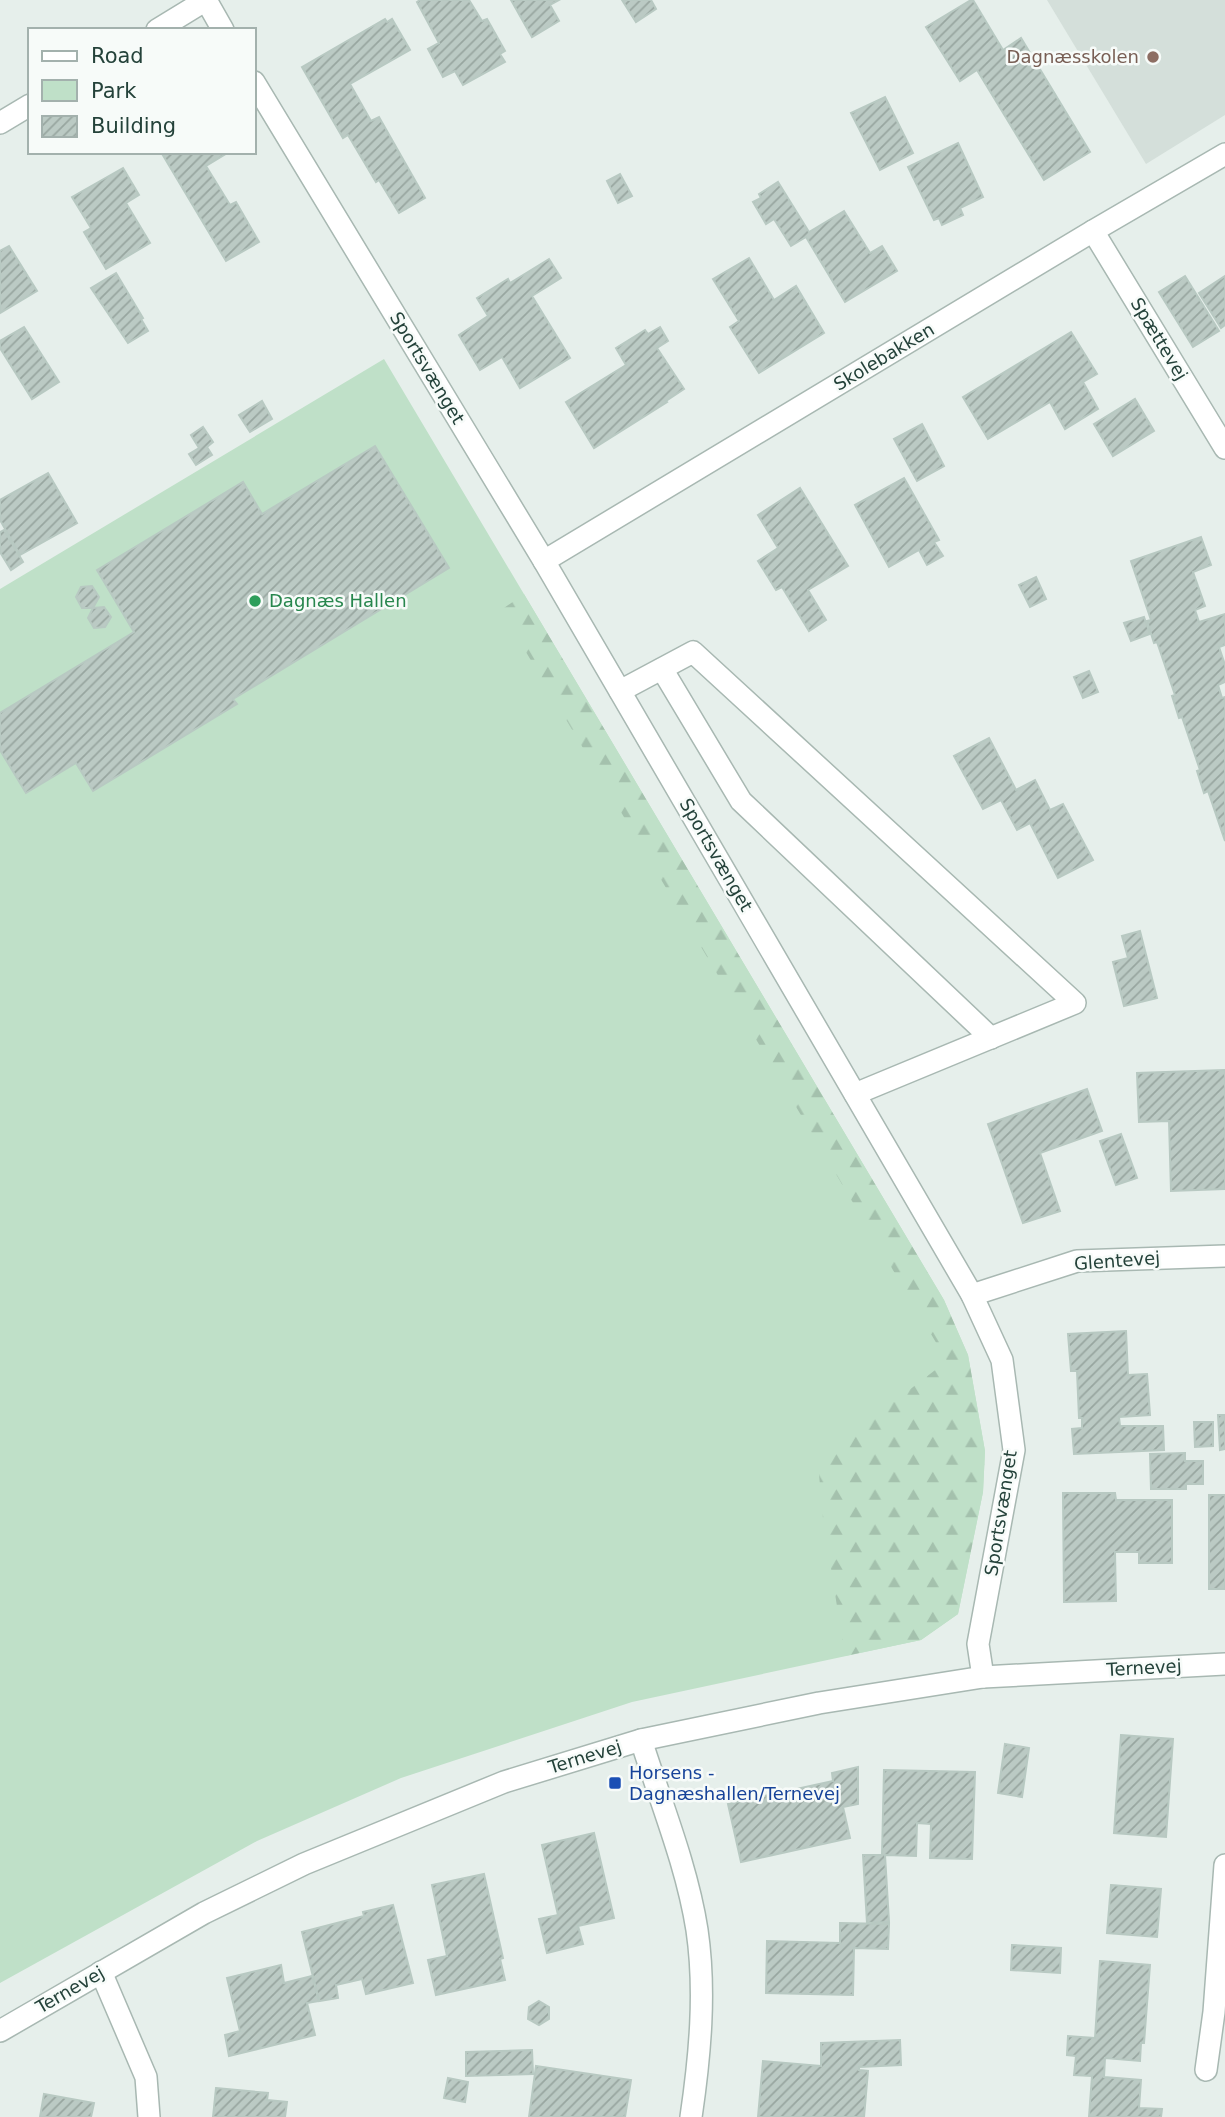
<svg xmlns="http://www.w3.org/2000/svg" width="1225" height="2117" font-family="'DejaVu Sans',sans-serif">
	<defs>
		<pattern id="forest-firs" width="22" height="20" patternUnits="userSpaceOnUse" patternTransform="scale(1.75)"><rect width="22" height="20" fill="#bfe0c8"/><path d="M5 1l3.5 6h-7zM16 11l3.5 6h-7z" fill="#a4c1ad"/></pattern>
		<pattern id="building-hatch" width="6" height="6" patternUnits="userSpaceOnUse" patternTransform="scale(1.75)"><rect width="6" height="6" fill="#bbcac4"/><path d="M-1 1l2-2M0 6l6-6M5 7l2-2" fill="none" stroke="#98a6a0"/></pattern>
	</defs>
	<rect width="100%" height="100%" fill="#e6efeb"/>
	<polygon fill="#d4dfda" points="1047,0 1225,0 1225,115 1146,164"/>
	<polygon fill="#bfe0c8" points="384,359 944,1300 968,1355 985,1451 983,1492 958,1614 921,1640 632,1702 401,1778 257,1841 0,1983 0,589"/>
	<polygon fill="url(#forest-firs)" points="524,594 944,1300 968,1355 985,1451 983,1492 958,1614 921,1640 845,1656 823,1519 819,1474 832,1449 947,1361 501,610"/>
	<g fill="url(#building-hatch)" stroke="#b8c9c2" stroke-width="2">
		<polygon points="420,0 469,0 482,21 487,19 505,51 500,54 505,62 463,85 455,71 443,77 428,49 439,43 417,2"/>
		<polygon points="511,0 559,0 550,5 559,21 532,37"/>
		<polygon points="622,0 651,0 656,9 636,22"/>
		<polygon points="971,0 973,0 1003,50 1021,38 1090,152 1044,180 977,70 960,81 926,27"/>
		<polygon points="385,19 387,22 392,19 410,50 350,84 371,121 379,117 425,198 399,213 379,180 376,182 348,135 343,138 302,67"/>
		<polygon points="885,97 913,153 880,170 851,113"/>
		<polygon points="958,143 983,197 960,208 963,215 942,225 939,218 934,220 908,167"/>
		<polygon points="161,152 229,152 206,166 230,205 236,202 259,242 226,261"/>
		<polygon points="123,168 139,195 126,203 150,243 106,269 84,232 91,228 72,197"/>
		<polygon points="620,174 632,196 618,203 607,181"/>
		<polygon points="778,182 809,232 844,211 870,253 882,246 897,271 845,302 806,237 791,246 774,219 766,224 753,202 761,198 759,194"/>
		<polygon points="9,246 37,291 0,313 0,251"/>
		<polygon points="749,258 774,300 796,286 824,333 759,373 730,327 739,321 713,279"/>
		<polygon points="549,259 561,278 532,296 570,358 520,388 502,357 480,370 459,335 488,316 477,298 508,279 510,283"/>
		<polygon points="116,273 143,318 141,319 148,331 128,343 91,288"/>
		<polygon points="1185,276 1219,331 1193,347 1159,292"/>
		<polygon points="1225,276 1225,325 1221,328 1199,293"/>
		<polygon points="24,327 59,382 32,399 0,348 0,341"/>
		<polygon points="660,327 668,341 657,348 684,389 666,401 667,402 594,448 566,402 626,365 616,348 645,330 648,334"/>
		<polygon points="1071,332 1097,374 1083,382 1098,409 1065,429 1050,402 988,439 963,397"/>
		<polygon points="1135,399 1154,431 1113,456 1094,424"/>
		<polygon points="262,401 272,419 250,432 239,415"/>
		<polygon points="922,424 944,466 917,481 894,439"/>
		<polygon points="203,427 213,442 207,447 212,455 196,465 189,454 199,448 191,435"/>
		<polygon points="375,446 449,568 233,699 237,704 93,791 76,763 26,793 0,750 0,713 134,632 97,570 243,482 262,514"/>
		<polygon points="48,473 77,523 20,555 0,520 0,500"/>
		<polygon points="904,478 939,540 934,542 943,556 927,565 919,550 889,567 855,505"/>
		<polygon points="800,488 848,566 808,590 826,620 809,631 782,587 776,590 758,561 778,548 758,515"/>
		<polygon points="4,530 23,562 11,570 0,552 0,532"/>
		<polygon points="1201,537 1211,565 1193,572 1205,606 1195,610 1199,622 1225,614 1225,645 1219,647 1225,665 1225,682 1218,685 1222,698 1225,697 1225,841 1208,791 1204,793 1197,771 1200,770 1182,717 1179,718 1172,696 1175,695 1157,642 1154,643 1147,621 1151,620 1131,561"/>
		<polygon points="1036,577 1046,599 1030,607 1019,585"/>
		<polygon points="92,586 99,597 93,608 82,608 76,597 81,587"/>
		<polygon points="104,607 111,617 105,627 94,628 88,618 93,608"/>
		<polygon points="1144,617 1150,634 1131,641 1124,623"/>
		<polygon points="1089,671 1098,692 1083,698 1074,677"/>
		<polygon points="989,738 1016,790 1035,780 1050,810 1063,804 1093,860 1058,878 1030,823 1017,830 1001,800 983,809 954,756"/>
		<polygon points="1140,931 1157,998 1124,1006 1113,962 1128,958 1122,936"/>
		<polygon points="1225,1070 1225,1189 1171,1191 1169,1121 1139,1122 1137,1073"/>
		<polygon points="1087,1089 1102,1131 1040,1153 1060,1211 1023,1223 988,1124"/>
		<polygon points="1121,1134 1137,1178 1116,1185 1100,1141"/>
		<polygon points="1126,1331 1128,1375 1147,1374 1150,1415 1119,1417 1120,1426 1163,1426 1164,1450 1074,1454 1072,1429 1082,1428 1082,1418 1079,1418 1077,1371 1071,1371 1068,1334"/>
		<polygon points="1218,1415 1225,1415 1225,1449 1220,1450"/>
		<polygon points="1194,1422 1213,1422 1213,1446 1195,1447"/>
		<polygon points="1185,1453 1185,1461 1203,1461 1203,1484 1186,1484 1186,1489 1151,1489 1150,1454"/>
		<polygon points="1063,1493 1115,1493 1116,1500 1172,1500 1172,1563 1139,1563 1139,1552 1115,1552 1116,1601 1064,1602"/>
		<rect x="1209" y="1495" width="16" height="94"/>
		<polygon points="1121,1735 1173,1739 1166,1837 1114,1833"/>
		<polygon points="1005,1744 1029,1748 1022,1797 998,1793"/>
		<polygon points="858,1767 858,1804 843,1807 850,1838 741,1862 728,1804 833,1781 832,1773"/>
		<polygon points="884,1770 975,1772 972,1859 930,1858 931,1824 917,1823 916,1856 885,1855 889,1922 867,1923 863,1855 882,1855"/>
		<polygon points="594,1833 614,1918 578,1926 583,1944 547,1953 539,1919 558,1915 542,1845"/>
		<polygon points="484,1874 503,1958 500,1959 505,1980 436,1995 428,1960 447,1956 432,1885"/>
		<polygon points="1111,1885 1161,1889 1157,1937 1107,1933"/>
		<polygon points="393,1905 413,1983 366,1994 362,1979 336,1985 338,1998 319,2001 302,1932 364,1916 363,1912"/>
		<polygon points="840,1923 889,1924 888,1949 854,1948 853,1995 766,1993 767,1941 840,1943"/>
		<polygon points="1012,1945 1061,1948 1060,1973 1011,1970"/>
		<polygon points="1100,1961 1150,1965 1144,2043 1141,2043 1140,2061 1105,2058 1104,2077 1141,2080 1139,2108 1162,2109 1161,2117 1089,2117 1092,2076 1074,2075 1076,2056 1067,2055 1068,2036 1095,2038"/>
		<polygon points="281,1965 284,1983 312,1976 319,2001 307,2003 315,2035 229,2056 225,2035 240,2031 227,1978"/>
		<polygon points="539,2001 549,2007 549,2019 539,2025 528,2019 529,2007"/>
		<polygon points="900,2040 901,2065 859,2067 859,2070 868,2071 864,2117 758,2117 763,2061 821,2066 821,2043"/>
		<polygon points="532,2050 533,2074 466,2076 466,2052"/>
		<polygon points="536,2066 631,2080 625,2117 529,2117"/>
		<polygon points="448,2078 468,2082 465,2102 444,2098"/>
		<polygon points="216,2088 268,2093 267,2100 287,2102 285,2117 213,2117"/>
		<polygon points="44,2094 94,2103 91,2117 40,2117"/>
	</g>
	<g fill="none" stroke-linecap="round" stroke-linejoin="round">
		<defs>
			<g id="minor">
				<polyline points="206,0 223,30"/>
				<polyline points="157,30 206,0"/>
				<polyline points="254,82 544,561 972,1295 1002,1360 1014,1450 978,1644 983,1677"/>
				<polyline points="0,123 30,105"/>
				<polyline points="1093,231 1225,448"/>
				<polyline points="544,561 1093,231 1225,154"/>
				<polyline points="662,669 741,801 991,1038"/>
				<polyline points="620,691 693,652 1075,1003 855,1094"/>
				<polyline points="972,1295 1077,1261 1225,1256"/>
				<path d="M 641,1740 C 661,1803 687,1866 697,1930 C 706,1991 700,2056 691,2117"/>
				<polyline points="101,1972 146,2077 149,2117"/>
				<polyline points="0,2031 204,1913 304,1864 504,1782 641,1740 819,1703 983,1677 1225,1664"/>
				<polyline points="1206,2070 1214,2012 1225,1865"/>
			</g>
		</defs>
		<use href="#minor" stroke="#a8b8b2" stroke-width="24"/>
		<use href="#minor" stroke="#fff" stroke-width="21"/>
	</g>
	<circle fill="#8d6e63" stroke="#f7fbf9" stroke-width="2.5" cx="1153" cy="57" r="7"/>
	<circle fill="#2e9e5b" stroke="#f7fbf9" stroke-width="2.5" cx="255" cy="601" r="7"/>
	<rect fill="#1a4fb4" stroke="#f7fbf9" stroke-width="2.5" x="608" y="1776" width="14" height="14" rx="3.5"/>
	<g text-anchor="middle" stroke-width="5" stroke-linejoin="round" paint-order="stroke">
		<g font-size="18" fill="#785e54" stroke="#f7fbf9" text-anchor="end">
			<text x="1139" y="63">Dagnæsskolen</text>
		</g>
		<g font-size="18" fill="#24423a" stroke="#f7fbf9">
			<text transform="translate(1159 339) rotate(59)" y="6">Spættevej</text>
			<text transform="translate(884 357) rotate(-31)" y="6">Skolebakken</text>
			<text transform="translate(427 368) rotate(59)" y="6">Sportsvænget</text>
			<text transform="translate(716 855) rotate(60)" y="6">Sportsvænget</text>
			<text transform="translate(1117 1261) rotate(-4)" y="6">Glentevej</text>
			<text transform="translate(1001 1513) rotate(-81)" y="6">Sportsvænget</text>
			<text transform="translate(1144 1668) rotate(-3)" y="6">Ternevej</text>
			<text transform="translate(585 1757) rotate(-17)" y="6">Ternevej</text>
			<text transform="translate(70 1990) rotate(-30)" y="6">Ternevej</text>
		</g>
		<g font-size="18" fill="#27864d" stroke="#f7fbf9" text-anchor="start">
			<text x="269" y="607">Dagnæs Hallen</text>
		</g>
		<g font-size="18" fill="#164399" stroke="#f7fbf9" text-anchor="start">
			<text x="629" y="1779">Horsens -<tspan x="629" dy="21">Dagnæshallen/Ternevej</tspan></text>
		</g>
	</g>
	<rect x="28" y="28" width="228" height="126" fill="#f7fbf9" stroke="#a3b1ad" stroke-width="2"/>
	<rect x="42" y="51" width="35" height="10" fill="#ffffff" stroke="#a3b1ad" stroke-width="2"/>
	<text x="91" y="63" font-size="21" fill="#24423a">Road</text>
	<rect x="42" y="80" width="35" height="21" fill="#bfe0c8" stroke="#a3b1ad" stroke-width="2"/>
	<text x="91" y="98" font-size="21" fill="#24423a">Park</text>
	<rect x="42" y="116" width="35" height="21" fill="url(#building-hatch)" stroke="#a3b1ad" stroke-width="2"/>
	<text x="91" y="133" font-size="21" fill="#24423a">Building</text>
</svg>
